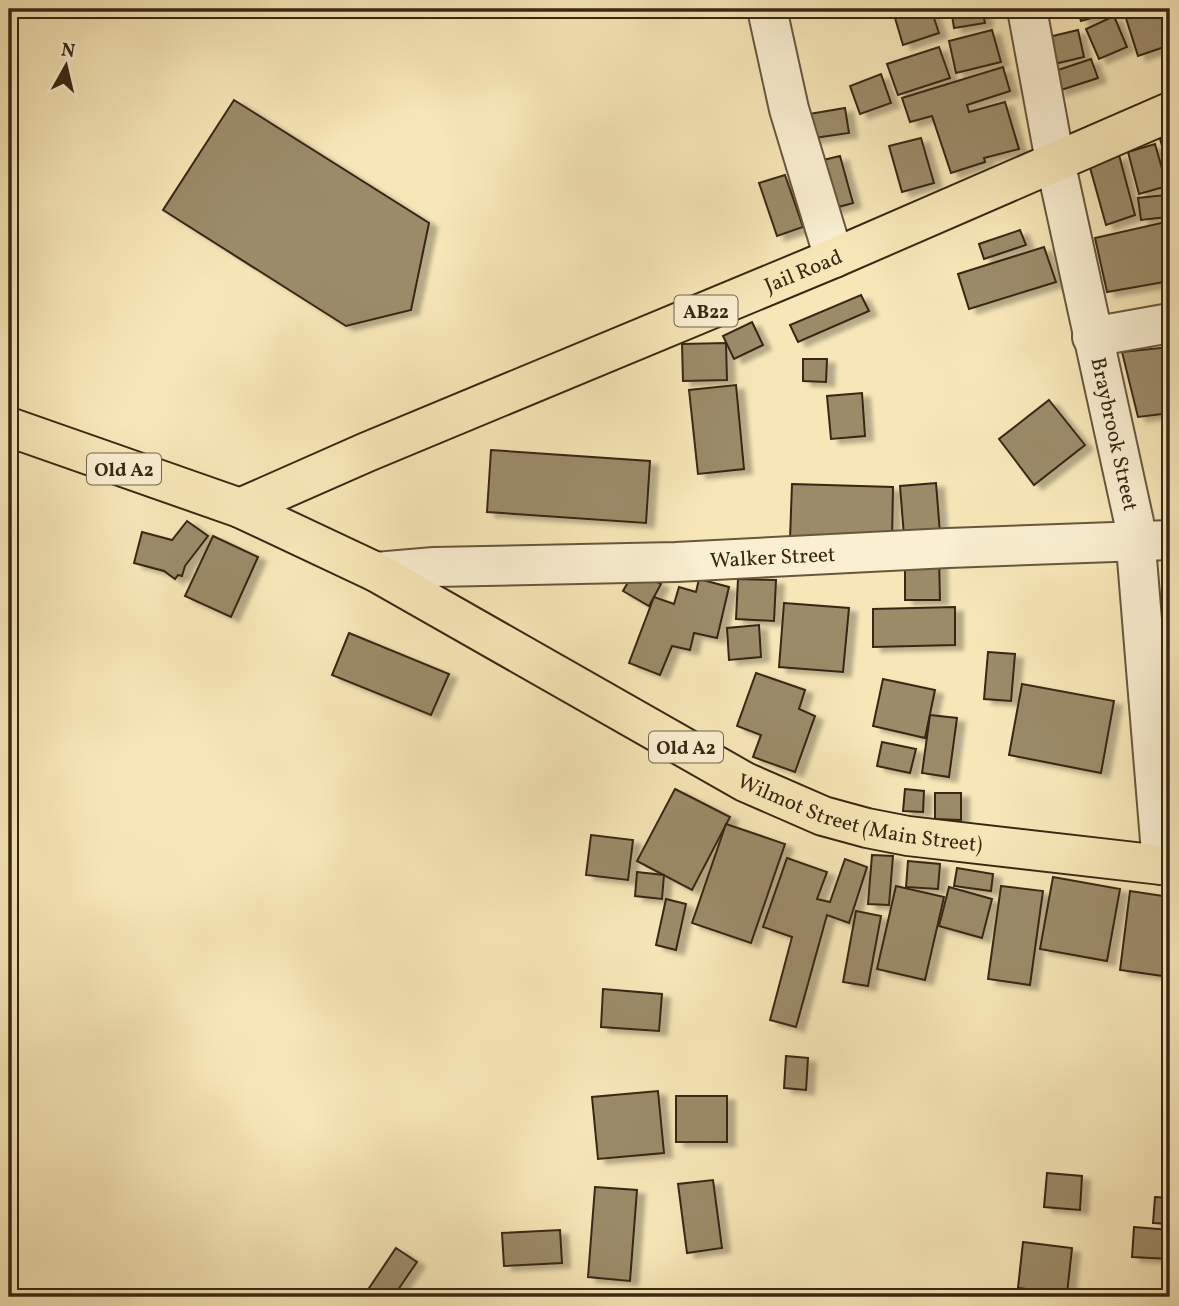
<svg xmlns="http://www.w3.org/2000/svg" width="1179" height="1306" font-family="Vollkorn,serif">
	<defs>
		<filter id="shadow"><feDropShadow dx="8" dy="4.5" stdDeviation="2" flood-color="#0004"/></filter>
	</defs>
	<rect width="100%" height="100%" fill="#f7e7b8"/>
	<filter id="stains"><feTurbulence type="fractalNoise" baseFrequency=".00286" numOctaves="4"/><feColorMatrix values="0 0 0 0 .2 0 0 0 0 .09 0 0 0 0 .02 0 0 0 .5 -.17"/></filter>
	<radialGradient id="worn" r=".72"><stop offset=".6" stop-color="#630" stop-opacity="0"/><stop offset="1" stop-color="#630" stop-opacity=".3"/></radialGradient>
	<g fill="#9b8b69" stroke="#372713" stroke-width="2" filter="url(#shadow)">
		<polygon points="922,9 931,9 939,33 903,45 895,18"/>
		<polygon points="951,9 982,9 985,23 954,28"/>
		<polygon points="1077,9 1122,9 1081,21"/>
		<polygon points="1123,9 1165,9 1170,25 1170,45 1138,56"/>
		<polygon points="1114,16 1127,47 1099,59 1086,29"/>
		<polygon points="992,30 1001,62 956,73 949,41"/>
		<polygon points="1078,30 1084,57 1046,66 1040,39"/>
		<polygon points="939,47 950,78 898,95 887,64"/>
		<polygon points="1091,59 1098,78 1058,91 1052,72"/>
		<polygon points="1003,67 1010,91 967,105 969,112 1005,102 1019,149 984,158 985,162 951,173 932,116 910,122 902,98"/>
		<polygon points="881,74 891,103 860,114 850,86"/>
		<polygon points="234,100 429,223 411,310 346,326 163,210"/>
		<polygon points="845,108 849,133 807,139 803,115"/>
		<polygon points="1170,132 1170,175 1159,135"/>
		<polygon points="921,138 934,183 902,192 889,146"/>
		<polygon points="1155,144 1167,186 1139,194 1128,152"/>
		<polygon points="1119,155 1135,215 1106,225 1089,164"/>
		<polygon points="840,156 853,203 824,211 811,163"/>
		<polygon points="785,175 803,227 777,236 759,183"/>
		<polygon points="1165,195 1167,217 1141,220 1138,198"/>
		<polygon points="1170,221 1170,281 1107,292 1095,238"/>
		<polygon points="1020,230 1026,245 984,259 979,244"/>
		<polygon points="1044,247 1056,282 969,309 958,274"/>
		<polygon points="861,295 869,311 798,342 790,325"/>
		<polygon points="752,322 763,345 734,359 723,336"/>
		<polygon points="726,343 727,380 683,381 682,344"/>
		<polygon points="1170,347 1170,413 1138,417 1122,352"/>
		<polygon points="803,359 827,359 826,382 803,381"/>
		<polygon points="736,385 744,469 698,474 689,390"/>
		<polygon points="862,393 865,436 831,439 827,396"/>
		<polygon points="1049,400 1085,445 1034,485 999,439"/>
		<polygon points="491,450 650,461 646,523 487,512"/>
		<polygon points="936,483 940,533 904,536 900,486"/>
		<polygon points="792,484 893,487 892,542 790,539"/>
		<polygon points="187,521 208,536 185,566 182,576 178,575 175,579 164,571 134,563 142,532 172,540"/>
		<polygon points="213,536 258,557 231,617 185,596"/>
		<polygon points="1170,549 1170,573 1163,574 1162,550"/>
		<polygon points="905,558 939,558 940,600 905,600"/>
		<polygon points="635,570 661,584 649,606 623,591"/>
		<polygon points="699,579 729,587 717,638 694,633 690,650 672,646 660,675 629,663 654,597 674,604 679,587 696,592"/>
		<polygon points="738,579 776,580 774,621 736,619"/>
		<polygon points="784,603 849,608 843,672 779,667"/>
		<polygon points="955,607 955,645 873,647 873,609"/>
		<polygon points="759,625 761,657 729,660 727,628"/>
		<polygon points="349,633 449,674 431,715 332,675"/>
		<polygon points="988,652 1015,654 1011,701 984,699"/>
		<polygon points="756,673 805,690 799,709 815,716 795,772 753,757 761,735 737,726"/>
		<polygon points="883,679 935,690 925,738 873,726"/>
		<polygon points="1022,684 1114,701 1101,773 1009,755"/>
		<polygon points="930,715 957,718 949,777 922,773"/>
		<polygon points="882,742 916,749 910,773 877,766"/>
		<polygon points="675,789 730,817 692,890 637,861"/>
		<polygon points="905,789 924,791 923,812 903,811"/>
		<polygon points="935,793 961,793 961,820 935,819"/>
		<polygon points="726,824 785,844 751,943 692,923"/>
		<polygon points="591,835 633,840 628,880 586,875"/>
		<polygon points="872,855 893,856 889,905 868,904"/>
		<polygon points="787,858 827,872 817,899 830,902 845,859 867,867 849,923 827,915 796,1027 770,1020 792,937 763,927"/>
		<polygon points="908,861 940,864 938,889 906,887"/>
		<polygon points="957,868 993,874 991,891 954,886"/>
		<polygon points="637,872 664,875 662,899 635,896"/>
		<polygon points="1053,877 1120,889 1107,961 1040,949"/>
		<polygon points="896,886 944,897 925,980 877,969"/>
		<polygon points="1001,886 1043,891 1030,985 988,979"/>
		<polygon points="949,887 992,899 982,938 939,926"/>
		<polygon points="1130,891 1170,897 1170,977 1120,970"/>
		<polygon points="666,899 686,904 676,950 656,945"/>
		<polygon points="856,911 881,916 868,986 843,982"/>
		<polygon points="603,989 662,994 659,1031 601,1027"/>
		<polygon points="786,1056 808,1058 806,1090 784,1088"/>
		<polygon points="658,1091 664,1153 598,1159 592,1097"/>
		<rect x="676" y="1096" width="51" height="46"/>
		<polygon points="1047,1173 1082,1176 1080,1210 1044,1207"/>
		<polygon points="713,1180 722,1248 687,1253 678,1184"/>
		<polygon points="595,1187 637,1190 630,1281 588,1277"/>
		<polygon points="1155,1197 1170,1198 1170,1224 1153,1223"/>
		<polygon points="1134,1227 1170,1230 1170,1259 1132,1257"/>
		<polygon points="560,1230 562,1263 504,1266 502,1233"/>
		<polygon points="1023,1242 1072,1248 1067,1294 1018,1288"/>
		<polygon points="396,1248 417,1262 393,1297 363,1297"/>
		<polygon points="1129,1289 1170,1293 1170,1297 1129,1297"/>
	</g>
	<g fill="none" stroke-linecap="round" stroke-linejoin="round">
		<defs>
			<g id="minor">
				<polyline points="767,9 789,109 834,258"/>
				<path id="s1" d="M 1027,9 L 1055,161 L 1134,522 L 1162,865"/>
				<polyline points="1092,337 1170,323"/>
				<path id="s2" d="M 376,572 L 434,567 L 676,562 L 948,548 L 1170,540"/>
			</g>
			<g id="major">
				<path id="s3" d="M 240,508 L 367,452 L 834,258 L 1170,112"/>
			</g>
			<g id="highway">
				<path id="s4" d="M 9,427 L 240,508 L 376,572 L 745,782 L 823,816 L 867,828 L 908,836 L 1170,866"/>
			</g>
		</defs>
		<use href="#minor" stroke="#67573c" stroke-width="42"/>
		<use href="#major" stroke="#372713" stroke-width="42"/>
		<use href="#highway" stroke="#372713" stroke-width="42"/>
		<use href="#minor" stroke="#faefd1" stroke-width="38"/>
		<use href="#major" stroke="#f7e7b8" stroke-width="38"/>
		<use href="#highway" stroke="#f7e7b8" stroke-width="38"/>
	</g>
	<g text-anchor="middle" stroke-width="6" stroke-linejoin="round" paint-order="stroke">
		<g fill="#faefd1" stroke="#72634c" stroke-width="2">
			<rect x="674.5" y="295.5" width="63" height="31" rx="5"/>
			<rect x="87" y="453.5" width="74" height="31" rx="5"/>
			<rect x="649" y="731.5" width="74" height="31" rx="5"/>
		</g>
		<g font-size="19" font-weight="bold" fill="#372713">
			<text x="706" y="318">AB22</text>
			<text x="124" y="476">Old A2</text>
			<text x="686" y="754">Old A2</text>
		</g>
		<g font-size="21" fill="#372713" stroke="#faefd1">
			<text dy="7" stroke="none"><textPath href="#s3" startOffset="611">Jail Road</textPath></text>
			<text dy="7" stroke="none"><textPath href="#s1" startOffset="434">Braybrook Street</textPath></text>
			<text dy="7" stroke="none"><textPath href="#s2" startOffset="397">Walker Street</textPath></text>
			<text dy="7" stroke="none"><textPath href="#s4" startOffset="940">Wilmot Street (Main Street)</textPath></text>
		</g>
	</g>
	<rect width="1179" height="1306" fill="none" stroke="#f7e7b8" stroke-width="35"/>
	<rect x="10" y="10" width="1158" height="1285" fill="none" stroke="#372713" stroke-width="3.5"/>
	<rect x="18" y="18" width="1144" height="1271" fill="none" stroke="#372713" stroke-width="2"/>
	<g transform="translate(66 66) rotate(8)" stroke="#faefd1" stroke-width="5" paint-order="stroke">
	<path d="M0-5L12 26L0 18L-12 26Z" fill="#372713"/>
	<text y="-10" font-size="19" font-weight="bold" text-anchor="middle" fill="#372713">N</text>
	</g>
	<rect width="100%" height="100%" filter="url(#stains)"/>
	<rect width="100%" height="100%" fill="url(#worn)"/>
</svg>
